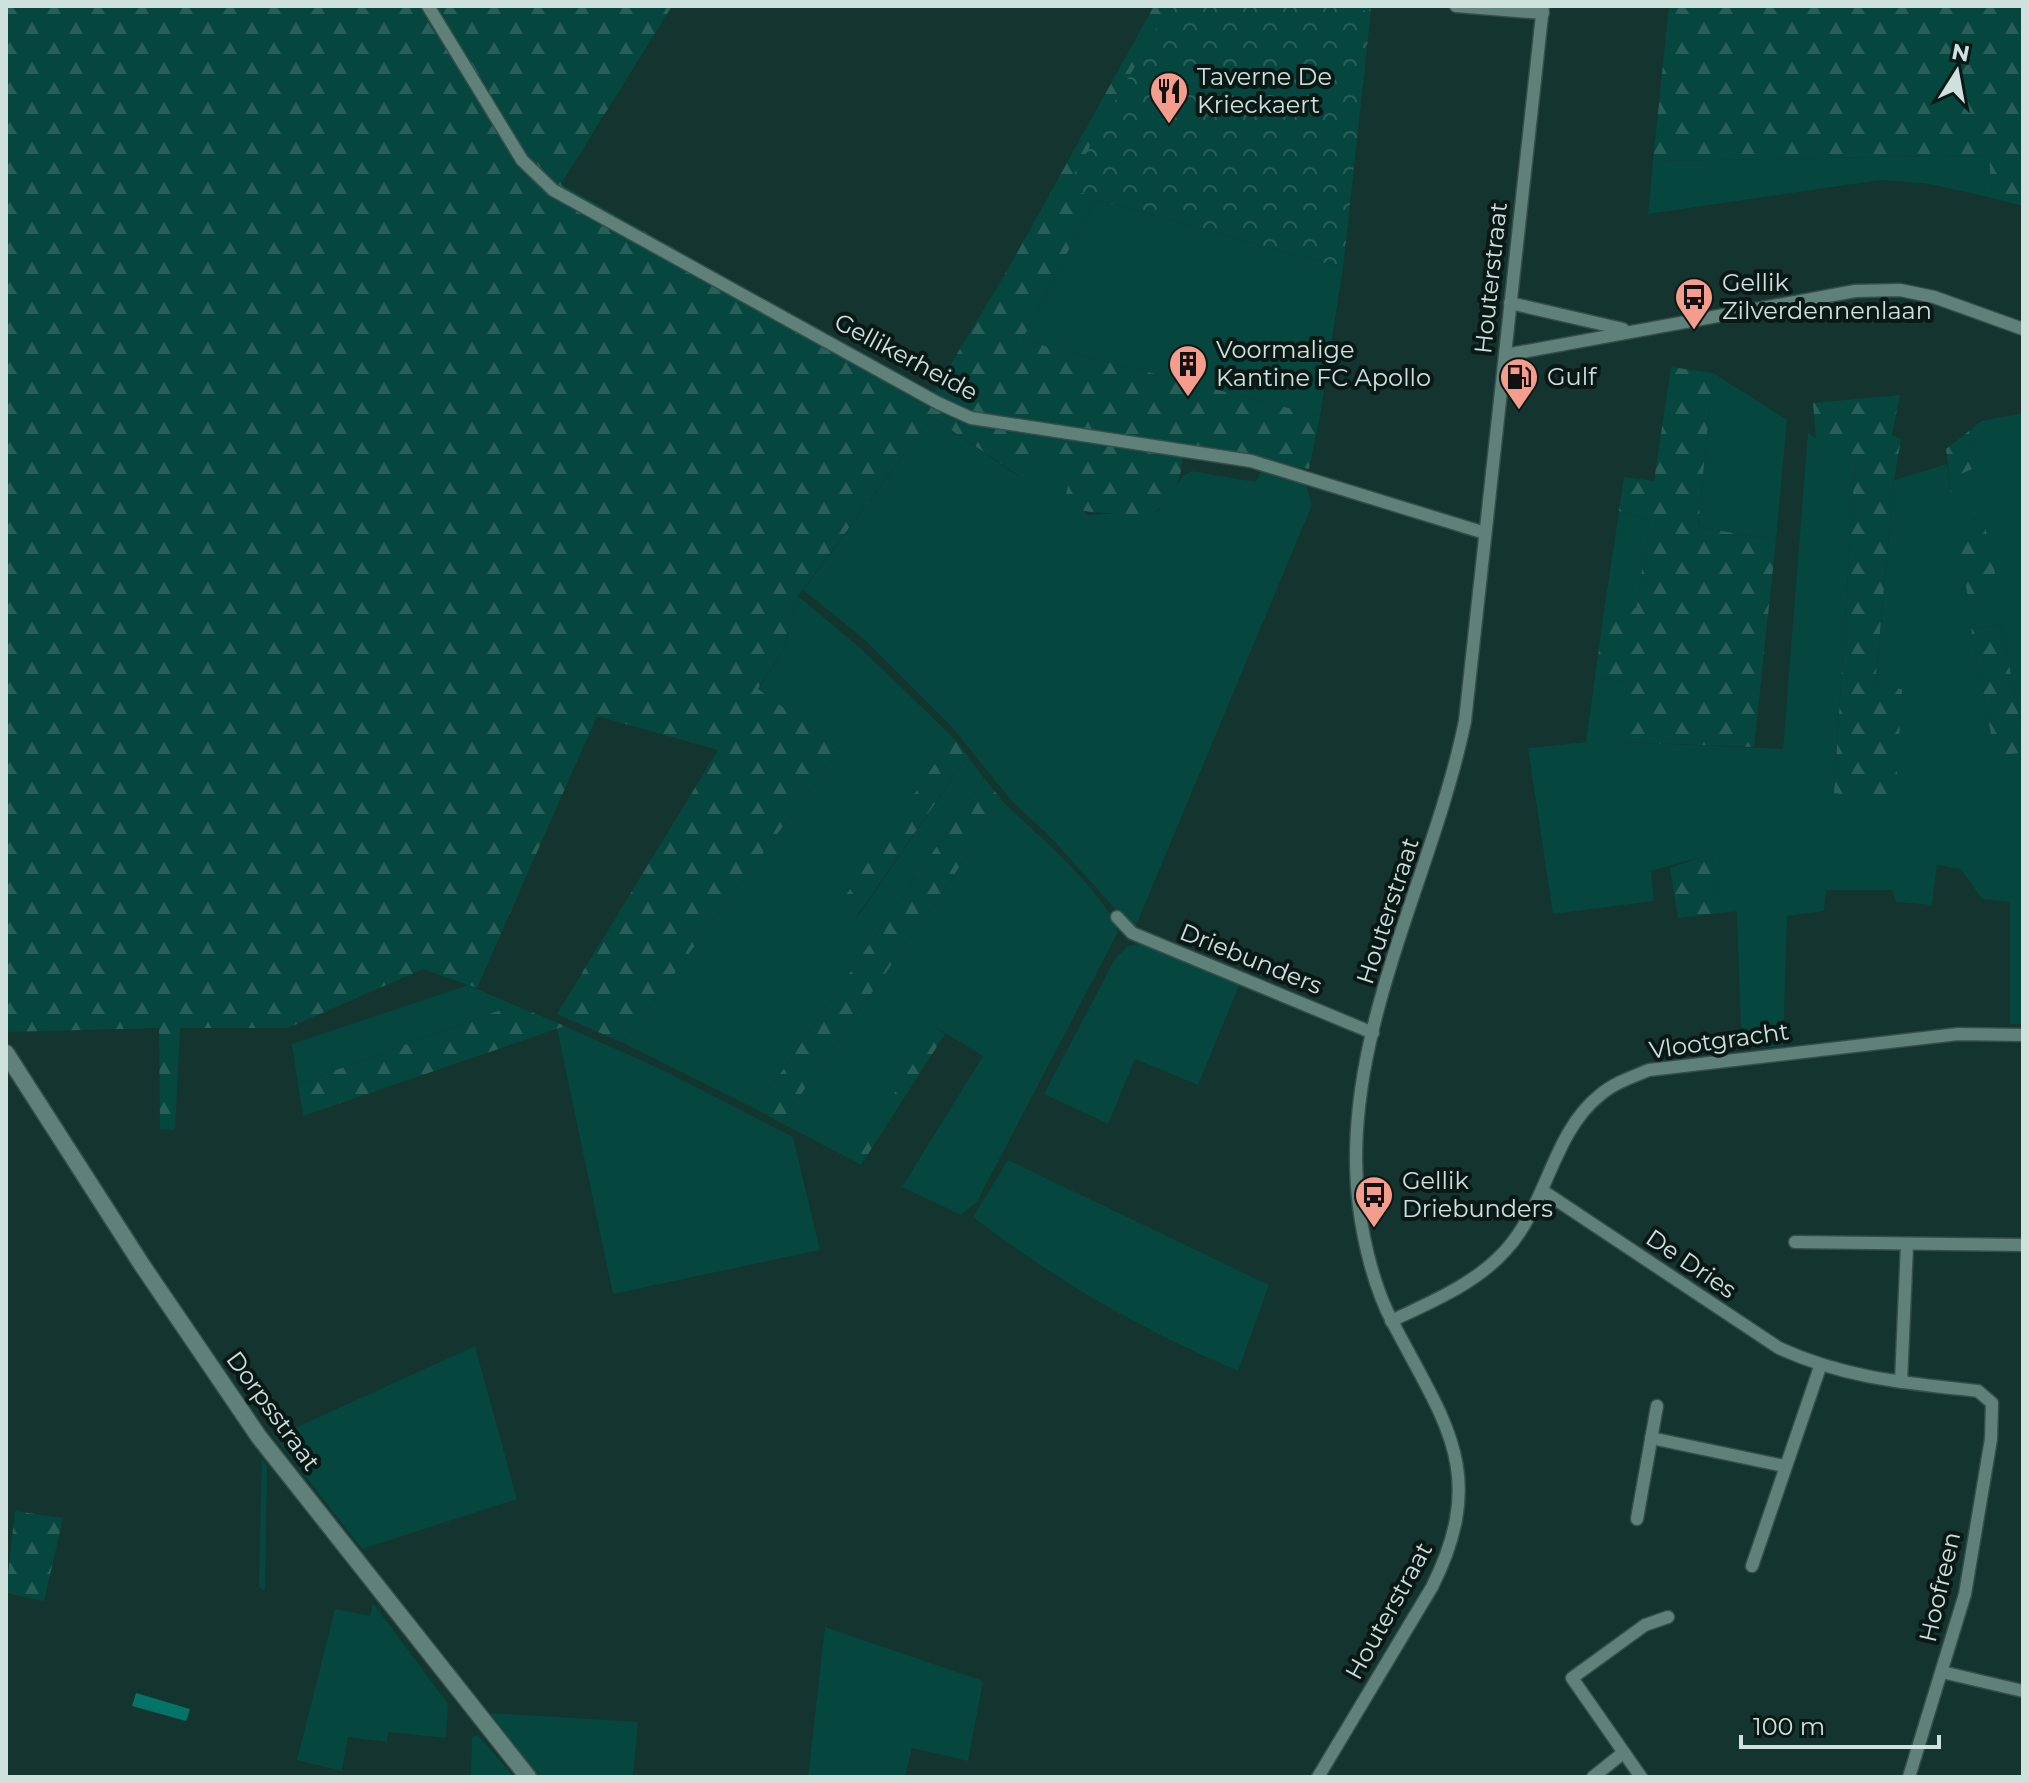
<svg xmlns="http://www.w3.org/2000/svg" width="2029" height="1783" font-family="Montserrat,sans-serif">
	<defs>
		<pattern id="forest-firs" width="22" height="20" patternUnits="userSpaceOnUse" patternTransform="scale(2)"><rect width="22" height="20" fill="#05463e"/><path d="M5 1l3.5 6h-7zM16 11l3.5 6h-7z" fill="#286059"/></pattern>
		<pattern id="park-crowns" width="20" height="18" patternUnits="userSpaceOnUse" patternTransform="scale(2)"><rect width="20" height="18" fill="#05463e"/><path d="M2 6a3 3 0 1 1 6 0M12 15a3 3 0 1 1 6 0" fill="none" stroke="#286059"/></pattern>
	</defs>
	<rect width="100%" height="100%" fill="#13342f"/>
	<g fill="#05463e">
		<polygon points="1990,155 1992,198 1930,184 1881,180 1648,214 1653,161"/>
		<polygon points="1095,199 1343,268 1320,416 1022,340"/>
		<polygon points="1713,373 1787,420 1776,540 1698,527"/>
		<polygon points="2023,413 2023,735 2001,625 1971,629 1995,754 2023,753 2023,1024 2010,1024 2010,902 1982,899 1961,869 1937,865 1932,905 1896,902 1892,890 1826,890 1824,911 1787,916 1783,1046 1742,1049 1736,895 1717,896 1712,854 1651,871 1654,901 1553,914 1528,748 1586,742 1595,677 1627,683 1622,742 1783,749 1808,433 1855,462 1834,793 1901,689 1875,687 1894,480 1947,464 1951,491 1960,474 1977,467 1969,431 1981,421"/>
		<polygon points="932,417 1018,476 1030,453 1072,473 1086,515 1158,511 1183,476 1192,471 1256,482 1261,470 1305,481 1312,505 1134,930 1055,842 1010,799 952,727 865,640 803,590"/>
		<polygon points="1619,511 1650,521 1636,609 1605,604"/>
		<polygon points="798,596 858,646 953,737 841,904 858,916 968,756 984,778 756,1109 623,1043 840,749 758,690 785,646"/>
		<path d="M 1004,803 C 1033,830 1109,896 1118,932 L 977,1202 L 961,1215 L 902,1187 L 983,1056 L 937,1028 L 852,1160 L 781,1123 Z"/>
		<polygon points="1140,944 1240,983 1198,1085 1135,1059 1108,1124 1044,1094 1115,959 1128,946"/>
		<polygon points="468,985 514,1005 298,1084 292,1044"/>
		<polygon points="565,1026 667,1072 793,1137 820,1250 613,1294 557,1029"/>
		<path d="M 1008,1160 L 1269,1285 L 1238,1371 C 1138,1328 1060,1283 973,1217 Z"/>
		<polygon points="475,1346 517,1499 362,1549 275,1437"/>
		<polygon points="373,1603 448,1704 446,1738 388,1732 387,1742 348,1737 342,1771 297,1760 335,1609 370,1616"/>
		<polygon points="825,1627 983,1681 968,1761 912,1748 905,1777 808,1777"/>
		<polygon points="490,1713 638,1722 633,1777 538,1777"/>
		<polygon points="478,1735 514,1777 471,1777 472,1737"/>
	</g>
	<g fill="url(#forest-firs)">
		<path d="M 6,6 L 672,6 L 561,184 L 932,395 L 1007,271 L 1154,6 L 1371,6 L 1368,33 L 1108,153 L 1095,199 L 1022,340 L 1320,416 L 1309,469 L 1183,446 C 1183,482 1174,500 1143,521 C 1113,507 1094,519 1064,504 L 1071,473 L 1030,453 L 1019,476 L 932,417 L 798,596 L 785,646 L 758,689 L 840,749 L 623,1043 L 557,1014 L 718,750 L 597,716 L 477,988 L 423,969 L 288,1028 L 180,1028 L 175,1130 L 160,1129 L 159,1028 L 6,1032 Z"/>
		<polygon points="1669,6 2023,6 2023,206 1992,198 1989,155 1653,161"/>
		<polygon points="1671,367 1713,373 1698,527 1776,540 1754,747 1621,742 1627,683 1595,677 1605,604 1636,608 1650,521 1619,511 1624,477 1654,481"/>
		<polygon points="1900,395 1892,435 1901,439 1894,480 1875,686 1902,689 1895,803 1834,793 1855,463 1816,438 1813,403"/>
		<polygon points="1969,431 1977,467 1961,474 1962,490 1951,492 1946,449"/>
		<polygon points="1982,512 1999,592 1969,603 1953,518"/>
		<polygon points="2001,625 2023,735 2023,753 1995,755 1971,629"/>
		<polygon points="953,737 968,756 857,916 840,904"/>
		<polygon points="984,778 1004,803 781,1123 756,1109"/>
		<polygon points="1712,853 1717,895 1736,895 1738,911 1678,918 1670,868"/>
		<polygon points="514,1005 565,1026 303,1116 298,1084"/>
		<polygon points="936,1028 945,1034 861,1165 852,1160"/>
		<polygon points="262,1459 267,1466 265,1591 259,1587"/>
		<polygon points="15,1511 63,1518 44,1601 6,1593"/>
	</g>
	<polygon fill="url(#park-crowns)" points="1169,6 1308,6 1371,11 1343,268 1095,199 1068,185"/>
	<polygon fill="#037467" points="136,1693 190,1709 186,1721 132,1706"/>
	<g fill="none" stroke-linecap="round" stroke-linejoin="round">
		<defs>
			<g id="minor">
				<polyline points="428,6 522,160 553,190 938,403 971,418 1251,461 1485,533"/>
				<polyline points="1456,6 1543,13"/>
				<polyline points="1510,303 1623,329"/>
				<polyline points="1505,355 1855,291 1900,290 1934,297 2023,329"/>
				<polyline points="1117,917 1132,933 1373,1033"/>
				<path d="M 1543,1191 L 1779,1348 C 1844,1378 1907,1383 1978,1391 L 1992,1403 L 1991,1439 L 1965,1594 L 1909,1777"/>
				<polyline points="1795,1242 2023,1245"/>
				<path d="M 1391,1321 C 1431,1302 1475,1284 1505,1251 C 1547,1206 1552,1133 1600,1095 C 1614,1083 1632,1077 1649,1070 L 1958,1034 L 2023,1035"/>
				<polyline points="1901,1382 1907,1245"/>
				<polyline points="1651,1438 1784,1466"/>
				<polyline points="1637,1519 1657,1406"/>
				<polyline points="1752,1566 1820,1367"/>
				<polyline points="1942,1672 2023,1691"/>
				<path d="M 1318,1777 L 1432,1587 C 1489,1473 1445,1423 1393,1323 C 1375,1290 1364,1245 1359,1207 C 1338,1040 1432,881 1465,721 L 1543,6"/>
				<polyline points="1593,1777 1623,1753"/>
				<polyline points="1641,1777 1572,1678 1645,1625 1668,1617"/>
			</g>
			<polyline id="tertiary" points="6,1053 142,1265 259,1437 528,1777"/>
		</defs>
		<use href="#minor" stroke="#364e4a" stroke-width="15"/>
		<use href="#tertiary" stroke="#364e4a" stroke-width="19"/>
		<use href="#minor" stroke="#5f817a" stroke-width="12"/>
		<use href="#tertiary" stroke="#5f817a" stroke-width="16"/>
	</g>
	<defs>
		<symbol id="restaurant-pin" viewBox="-11 -11 22 30"><path d="M0 17L-7.5 6A9.5 9.5 0 1 1 7.5 6Z" fill="#f49d8c" stroke="#0b1916"/><path d="M-5-6h1v4h1v-4h1v4h1v-4h1v5L-1.5 .5V6h-2V.5L-5-1ZM5-6V6H3V1.5H1.5Q1.5-4 5-6Z" fill="#111"/></symbol>
		<symbol id="bus-pin" viewBox="-11 -11 22 30"><path d="M0 17L-7.5 6A9.5 9.5 0 1 1 7.5 6Z" fill="#f49d8c" stroke="#0b1916"/><path d="M-5-6H5V4H4V6H2V4H-2V6H-4V4H-5ZM-3.5-4V0h7V-4ZM-3.5 1.2v1.5H-2V1.2ZM2 1.2v1.5H3.5V1.2Z" fill="#111"/></symbol>
		<symbol id="building-pin" viewBox="-11 -11 22 30"><path d="M0 17L-7.5 6A9.5 9.5 0 1 1 7.5 6Z" fill="#f49d8c" stroke="#0b1916"/><path d="M-4-6H4V6H1V3H-1V6H-4ZM-2.5-4.3h1.7v1.8h-1.7ZM.8-4.3h1.7v1.8H.8ZM-2.5-1h1.7V.8h-1.7ZM.8-1h1.7V.8H.8Z" fill="#111"/></symbol>
		<symbol id="fuel-pin" viewBox="-11 -11 22 30"><path d="M0 17L-7.5 6A9.5 9.5 0 1 1 7.5 6Z" fill="#f49d8c" stroke="#0b1916"/><path d="M-5.5-6h7V0h2V4h1.3V-2.5L3-4.5l.8-.8L6-3V5H2.5V1h-1V6h-7ZM-4.2-4.7v3.2H.2V-4.7Z" fill="#111"/></symbol>
	</defs>
	<g fill-rule="evenodd">
		<use href="#restaurant-pin" x="1147" y="69" width="44" height="60"/>
		<use href="#bus-pin" x="1672" y="275" width="44" height="60"/>
		<use href="#building-pin" x="1166" y="342" width="44" height="60"/>
		<use href="#fuel-pin" x="1497" y="355" width="44" height="60"/>
		<use href="#bus-pin" x="1352" y="1173" width="44" height="60"/>
	</g>
	<g text-anchor="middle" stroke-width="8" stroke-linejoin="round" paint-order="stroke">
		<g font-size="24" fill="#cfe1dd" stroke="#0b1916" text-anchor="start">
			<text x="1197" y="85">Taverne De<tspan x="1197" dy="28">Krieckaert</tspan></text>
			<text x="1722" y="291">Gellik<tspan x="1722" dy="28">Zilverdennenlaan</tspan></text>
			<text x="1216" y="358">Voormalige<tspan x="1216" dy="28">Kantine FC Apollo</tspan></text>
			<text x="1547" y="385">Gulf</text>
			<text x="1402" y="1189">Gellik<tspan x="1402" dy="28">Driebunders</tspan></text>
		</g>
		<g font-size="24" fill="#cfe1dd" stroke="#0b1916">
			<text transform="translate(1491 278) rotate(-84)" y="8">Houterstraat</text>
			<text transform="translate(906 357) rotate(28)" y="8">Gellikerheide</text>
			<text transform="translate(1388 911) rotate(-72)" y="8">Houterstraat</text>
			<text transform="translate(1251 959) rotate(22)" y="8">Driebunders</text>
			<text transform="translate(1719 1041) rotate(-8)" y="8">Vlootgracht</text>
			<text transform="translate(1691 1264) rotate(34)" y="8">De Dries</text>
			<text transform="translate(273 1411) rotate(54)" y="8">Dorpsstraat</text>
			<text transform="translate(1940 1587) rotate(-77)" y="8">Hoofreen</text>
			<text transform="translate(1389 1611) rotate(-61)" y="8">Houterstraat</text>
		</g>
	</g>
	<rect width="2029" height="1783" fill="none" stroke="#cfe1dd" stroke-width="16"/>
	<g transform="translate(1957 72) rotate(11)" stroke="#0b1916" stroke-width="6" paint-order="stroke">
	<path d="M0-6L14 30L0 20L-14 30Z" fill="#cfe1dd"/>
	<text y="-12" font-size="22" font-weight="bold" text-anchor="middle" fill="#cfe1dd">N</text>
	</g>
	<path d="M1741 1735v12h198v-12" fill="none" stroke="#cfe1dd" stroke-width="4"/>
	<text x="1753" y="1735" font-size="24" fill="#cfe1dd" stroke="#0b1916" stroke-width="6" paint-order="stroke">100 m</text>
</svg>
